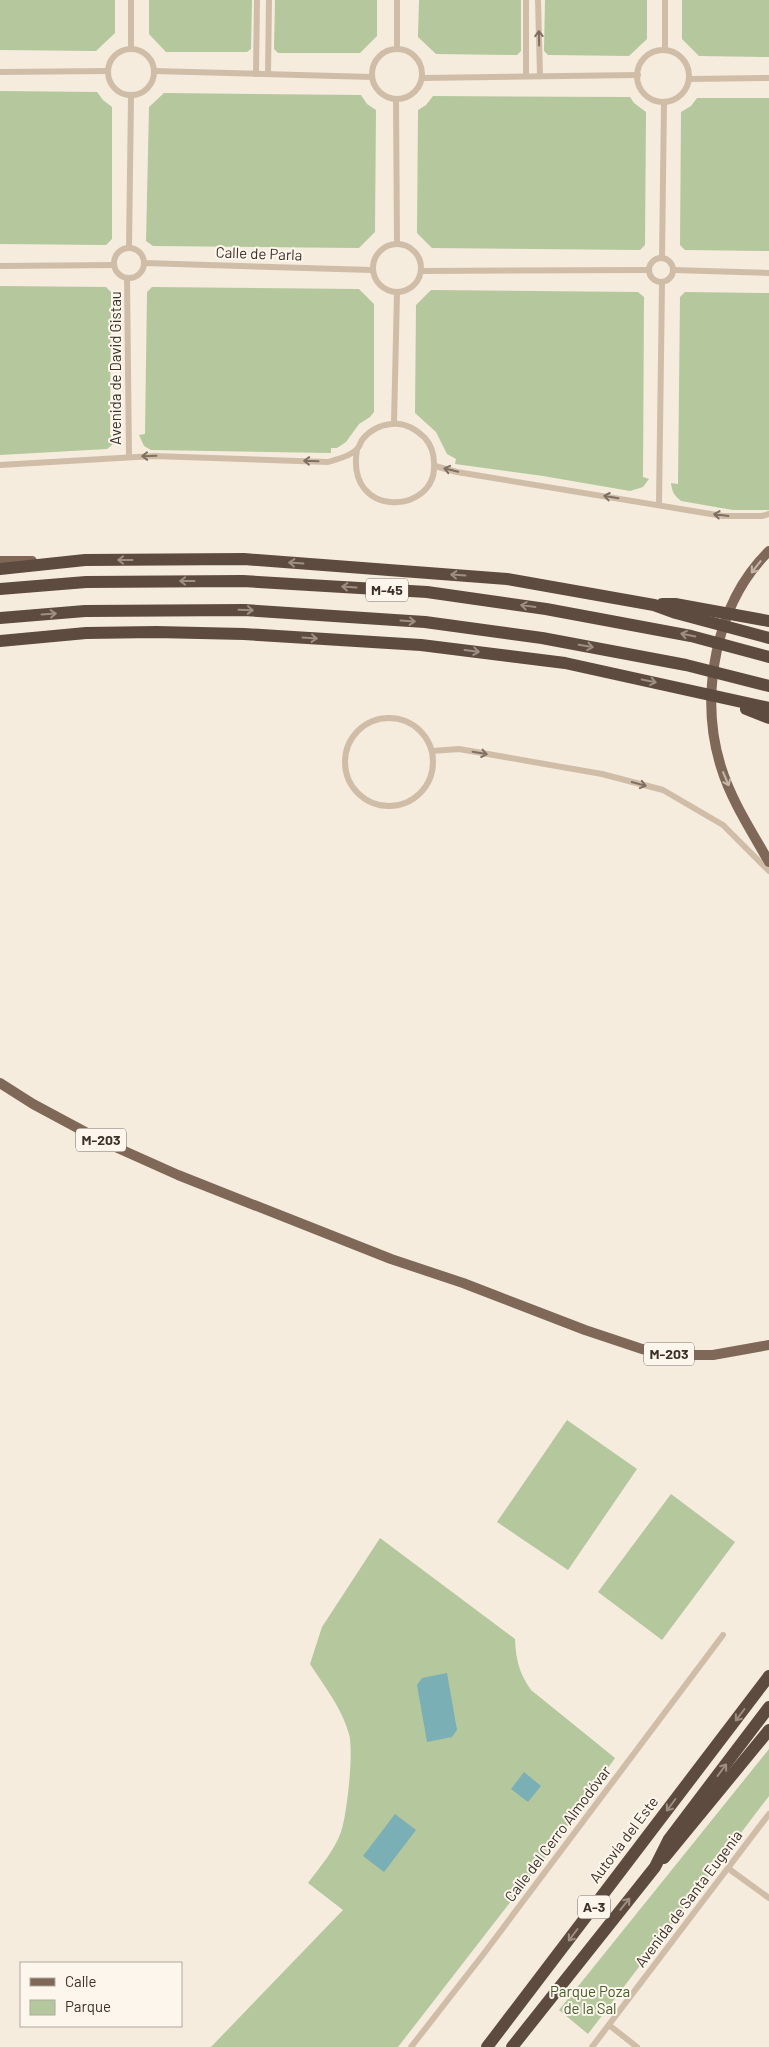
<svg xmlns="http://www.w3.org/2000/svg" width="769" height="2047" font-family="Barlow,sans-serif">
	<rect width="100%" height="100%" fill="#f5ecde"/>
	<g fill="#b5c79c">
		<polygon points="0,0 115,0 115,33 96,51 0,50"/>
		<polygon points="149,0 252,0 251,49 247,52 166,52 149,34"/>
		<polygon points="275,0 377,0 377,36 360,53 278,53 274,49"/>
		<polygon points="419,0 521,0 521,51 517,55 436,54 418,37"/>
		<polygon points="545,0 647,0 647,39 629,56 548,55 544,51"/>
		<polygon points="682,0 769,0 769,57 699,56 682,39"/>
		<polygon points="0,91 97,92 103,100 112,107 112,239 106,245 0,244"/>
		<polygon points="164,93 361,95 367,104 376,110 375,232 359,248 153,246 146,241 149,107"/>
		<polygon points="433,96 630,97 634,103 646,112 645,245 640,250 432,248 417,233 418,110 426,105"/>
		<polygon points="697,98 769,98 769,251 685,250 680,245 681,112 691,106"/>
		<polygon points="0,286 106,287 111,292 110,435 116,435 112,445 107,449 0,455"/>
		<polygon points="152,287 359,289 374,304 374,412 370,417 359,424 346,442 337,448 331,448 331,453 151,450 144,446 139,435 145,434 147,292"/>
		<polygon points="431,290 638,292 644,297 643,477 649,479 643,487 630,491 543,476 455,464 456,459 447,454 436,432 415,413 416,305"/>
		<path d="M 685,292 L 769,293 L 769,510 L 733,510 L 681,501 C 674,495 672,492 671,483 L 678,484 L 680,297 Z"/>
		<polygon points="567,1420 637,1469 568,1570 497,1522"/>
		<polygon points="671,1494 735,1542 662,1640 598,1592"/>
		<path d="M 380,1538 L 515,1639 C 516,1660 519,1673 531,1690 L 615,1758 L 550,1851 L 398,2047 L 211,2047 L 343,1910 L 308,1883 C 320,1867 334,1851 341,1832 C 347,1815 354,1751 349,1734 C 342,1708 324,1686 310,1664 L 322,1627 Z"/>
		<polygon points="769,1749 769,1796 588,2034 559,2010"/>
	</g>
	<g fill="#7aafb6">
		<polygon points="447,1673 457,1730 452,1737 427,1742 417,1685 422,1678"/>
		<polygon points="524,1772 541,1786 528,1802 511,1789"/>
		<polygon points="395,1814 416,1830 384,1872 363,1856"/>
	</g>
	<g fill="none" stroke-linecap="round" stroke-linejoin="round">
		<g stroke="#d0bda8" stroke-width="6">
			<polyline points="131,0 131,48"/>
			<polyline points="538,0 540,76"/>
			<polyline points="665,0 665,50"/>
			<circle cx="131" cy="72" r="23"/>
			<circle cx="397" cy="74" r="25"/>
			<polyline points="397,49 397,0"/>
			<circle cx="663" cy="76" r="26"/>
			<polyline points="154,71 372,77"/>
			<polyline points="0,72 107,71"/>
			<polyline points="256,74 257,0"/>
			<polyline points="268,74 269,0"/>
			<polyline points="526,76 526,0"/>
			<polyline points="422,78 638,75"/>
			<polyline points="689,79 769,78"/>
			<polyline points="396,99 397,244"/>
			<circle cx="397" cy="268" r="24"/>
			<circle cx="129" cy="263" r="15"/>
			<polyline points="129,248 131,96"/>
			<circle cx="661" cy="270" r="12"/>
			<polyline points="662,258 664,102"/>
			<polyline points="144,263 372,270"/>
			<polyline points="0,266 114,265"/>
			<polyline points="673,270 769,273"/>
			<polyline points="421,271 649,270"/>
			<polyline points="127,278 129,457"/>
			<polyline points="394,423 397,293"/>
			<path d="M 0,465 L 154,456 L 328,462 C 337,459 349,457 356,450 C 359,448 360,444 362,440 C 369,431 380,425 391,424 C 405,422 416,429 425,438 C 431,445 434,454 434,463 C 438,515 345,520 357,450"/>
			<polyline points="435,466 457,472 723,516 762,516 769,514"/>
			<polyline points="659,504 662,283"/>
			<circle cx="389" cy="762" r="44"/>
			<polyline points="432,751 459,749 602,774 663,790 723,825 769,871"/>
			<polyline points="729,1869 769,1898"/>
			<polyline points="609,2025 637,2047"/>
			<polyline points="411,2047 482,1956 723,1635"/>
			<polyline points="592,2047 769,1814"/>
		</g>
		<g stroke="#7f6858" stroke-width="10">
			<path d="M 769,551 C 715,604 699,696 721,767 C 731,800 752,832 769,862"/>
			<polyline points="0,561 32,561"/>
			<polyline points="0,1083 33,1104 102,1141 178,1175 391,1259 463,1283 585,1330 642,1349 674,1355 713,1355 769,1345"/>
		</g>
		<g stroke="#5e4b3f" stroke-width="12">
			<polyline points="0,569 85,560 244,559 507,579 654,605 676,613 769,638"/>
			<polyline points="0,589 86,582 243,581 427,592 546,609 691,636 769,657"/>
			<polyline points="662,604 675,604 769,621"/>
			<polyline points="0,618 85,611 244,610 425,622 542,638 686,665 769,686"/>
			<polyline points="0,641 86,633 156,632 244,634 421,645 565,663 769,708"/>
			<polyline points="746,709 769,718"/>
			<polyline points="664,1858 769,1730"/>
			<polyline points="487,2047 769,1676"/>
			<polyline points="512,2047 655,1867 669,1839 769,1707"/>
		</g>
	</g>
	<defs><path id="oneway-shaft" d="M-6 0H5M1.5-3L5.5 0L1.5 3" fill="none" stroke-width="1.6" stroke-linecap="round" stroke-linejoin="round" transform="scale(1.25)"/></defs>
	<g stroke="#7f6f62">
		<use href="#oneway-shaft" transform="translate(539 38) rotate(-91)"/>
		<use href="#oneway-shaft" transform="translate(149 456) rotate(178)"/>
		<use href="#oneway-shaft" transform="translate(311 461) rotate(-178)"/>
		<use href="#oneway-shaft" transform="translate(451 470) rotate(-166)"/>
		<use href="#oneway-shaft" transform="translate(611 497) rotate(-171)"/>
		<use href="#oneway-shaft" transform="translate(721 515) rotate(-173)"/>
		<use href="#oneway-shaft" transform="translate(480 753) rotate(10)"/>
		<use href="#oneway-shaft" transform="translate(639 784) rotate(15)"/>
	</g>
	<g stroke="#9d8f84">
		<use href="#oneway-shaft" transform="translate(125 560) rotate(180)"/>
		<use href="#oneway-shaft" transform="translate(296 563) rotate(-176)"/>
		<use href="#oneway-shaft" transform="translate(458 575) rotate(-176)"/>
		<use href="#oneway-shaft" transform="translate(187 581) rotate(180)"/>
		<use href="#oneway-shaft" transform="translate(349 587) rotate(-176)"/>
		<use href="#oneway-shaft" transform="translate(528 606) rotate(-172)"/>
		<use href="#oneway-shaft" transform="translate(246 610) rotate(2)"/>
		<use href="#oneway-shaft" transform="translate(49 614) rotate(-4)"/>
		<use href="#oneway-shaft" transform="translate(408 621) rotate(4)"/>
		<use href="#oneway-shaft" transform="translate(688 635) rotate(-168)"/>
		<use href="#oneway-shaft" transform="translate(310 638) rotate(4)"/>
		<use href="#oneway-shaft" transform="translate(586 646) rotate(10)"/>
		<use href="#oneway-shaft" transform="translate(472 651) rotate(7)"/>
		<use href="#oneway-shaft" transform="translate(649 681) rotate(12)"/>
		<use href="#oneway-shaft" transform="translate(740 1715) rotate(127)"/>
		<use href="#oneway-shaft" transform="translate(722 1770) rotate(-53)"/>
		<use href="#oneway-shaft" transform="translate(671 1805) rotate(127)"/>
		<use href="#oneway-shaft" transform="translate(625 1904) rotate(-51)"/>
		<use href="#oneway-shaft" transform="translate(573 1935) rotate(127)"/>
	</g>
	<g stroke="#c4b6a9">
		<use href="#oneway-shaft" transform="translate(756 567) rotate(128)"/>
		<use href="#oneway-shaft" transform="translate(726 779) rotate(67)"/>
	</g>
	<g text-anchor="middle" stroke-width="4" stroke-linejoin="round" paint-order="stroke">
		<g fill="#fcf6ec" stroke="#766b64" stroke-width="1">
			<rect x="366" y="578.5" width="42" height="23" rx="4"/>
			<rect x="76" y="1128.5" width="50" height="23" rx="4"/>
			<rect x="644" y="1342.5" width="50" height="23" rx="4"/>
			<rect x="578" y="1895.5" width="32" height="23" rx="4"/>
		</g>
		<g font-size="14" font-weight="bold" fill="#3c3029">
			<text x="387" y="595">M-45</text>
			<text x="101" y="1145">M-203</text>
			<text x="669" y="1359">M-203</text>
			<text x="594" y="1912">A-3</text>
		</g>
		<g font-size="15" fill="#3c3029" stroke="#fcf6ec">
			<text transform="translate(259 254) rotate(2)" y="5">Calle de Parla</text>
			<text transform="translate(116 368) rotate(-90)" y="5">Avenida de David Gistau</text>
			<text transform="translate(558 1834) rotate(-53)" y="5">Calle del Cerro Almodóvar</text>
			<text transform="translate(624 1840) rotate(-53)" y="5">Autovía del Este</text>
			<text transform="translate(689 1899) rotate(-53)" y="5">Avenida de Santa Eugenia</text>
		</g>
		<g font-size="15" fill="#465d2a" stroke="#fcf6ec">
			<text x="590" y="1997">Parque Poza<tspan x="590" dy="17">de la Sal</tspan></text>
		</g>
	</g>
	<rect x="20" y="1962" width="162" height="65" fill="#fcf6ec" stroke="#afa79e"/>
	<rect x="30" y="1978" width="25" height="8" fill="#7f6858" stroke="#afa79e"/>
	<text x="65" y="1987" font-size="15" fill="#3c3029">Calle</text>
	<rect x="30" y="2000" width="25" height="15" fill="#b5c79c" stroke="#afa79e"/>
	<text x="65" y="2012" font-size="15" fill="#3c3029">Parque</text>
</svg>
